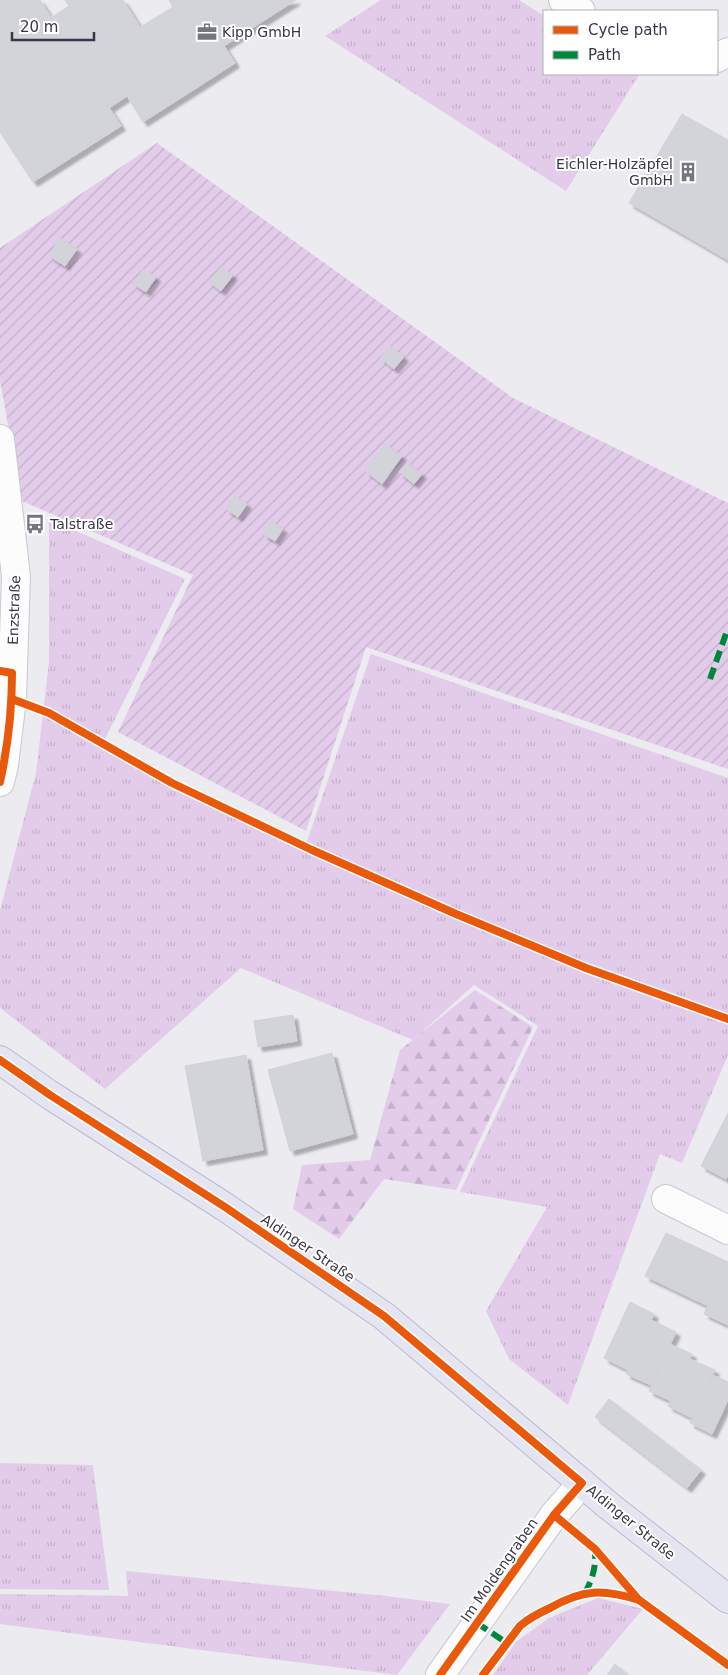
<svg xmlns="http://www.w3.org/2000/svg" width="728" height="1675" font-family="'DejaVu Sans',sans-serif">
	<defs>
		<pattern id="grass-tufts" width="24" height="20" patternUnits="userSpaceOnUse" patternTransform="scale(1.25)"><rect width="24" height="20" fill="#e3ccea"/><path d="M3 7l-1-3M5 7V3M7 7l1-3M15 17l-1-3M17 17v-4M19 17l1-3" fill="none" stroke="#c3b0ca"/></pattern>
		<pattern id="forest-firs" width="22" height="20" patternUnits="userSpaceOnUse" patternTransform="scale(1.25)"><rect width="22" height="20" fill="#e3ccea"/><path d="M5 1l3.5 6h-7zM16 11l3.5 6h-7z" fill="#c3b0ca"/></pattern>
		<pattern id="garden-furrows" width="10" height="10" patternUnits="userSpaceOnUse" patternTransform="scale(1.25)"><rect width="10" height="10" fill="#e3ccea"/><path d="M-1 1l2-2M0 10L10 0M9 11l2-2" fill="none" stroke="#c3b0ca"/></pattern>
		<filter id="shadow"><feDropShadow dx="4.5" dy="4.5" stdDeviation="1" flood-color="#0004"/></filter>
	</defs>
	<rect width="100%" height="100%" fill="#ebebf0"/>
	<g fill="url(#grass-tufts)">
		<polygon points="381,0 519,0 544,16 544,74 637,74 639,75 566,191 325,36"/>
		<polygon points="49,519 185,579 101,747 304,850 371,654 728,778 728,1055 682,1163 660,1154 568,1405 509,1359 486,1311 547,1207 460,1192 538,1026 474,985 413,1040 241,968 105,1089 0,1008 0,910 36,773 49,662"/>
		<polygon points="0,1463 93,1465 109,1590 0,1589"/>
		<polygon points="126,1571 386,1596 450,1604 397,1675 0,1624 0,1594 128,1596"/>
		<polygon points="598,1598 643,1609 587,1675 493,1675 516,1642 549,1618"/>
	</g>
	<polygon fill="url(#forest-firs)" points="475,990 533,1027 456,1190 384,1179 339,1239 293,1209 302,1165 370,1160 400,1050"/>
	<polygon fill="url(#garden-furrows)" points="157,143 513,398 728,503 728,769 366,647 306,831 118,732 193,575 22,501 0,381 0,248"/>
	<g fill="#d3d4da" stroke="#d1d1d9" filter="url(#shadow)">
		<polygon points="0,0 40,0 121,126 33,182 0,132"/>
		<polygon points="65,0 123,0 140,27 157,17 201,85 143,122 127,96 109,108 51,18 69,6"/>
		<polygon points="169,0 296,0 224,46 235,63 201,85 157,17 173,7"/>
		<polygon points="682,114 728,140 728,260 629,203"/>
		<polygon points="59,238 77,249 65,266 49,256"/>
		<polygon points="221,267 233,275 221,291 209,282"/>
		<polygon points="143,269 156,277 146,292 133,284"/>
		<polygon points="390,346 404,357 394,369 380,358"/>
		<polygon points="385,444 402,456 382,484 365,471"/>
		<polygon points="407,463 422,474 414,484 399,472"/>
		<polygon points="235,496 247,504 238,517 226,509"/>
		<polygon points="271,521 283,529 275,541 263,534"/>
		<polygon points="293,1015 297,1041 258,1047 254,1021"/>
		<polygon points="332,1053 353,1134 290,1151 268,1070"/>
		<polygon points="246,1055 263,1150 203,1161 185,1066"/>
		<polygon points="728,1113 728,1175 726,1179 701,1166"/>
		<polygon points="666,1233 728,1262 708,1306 645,1276"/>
		<polygon points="728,1263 728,1325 704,1314"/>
		<polygon points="630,1302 654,1314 628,1370 604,1358"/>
		<polygon points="651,1320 676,1332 651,1385 626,1374"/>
		<polygon points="670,1344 692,1354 671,1401 649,1391"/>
		<polygon points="690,1359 715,1370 692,1418 668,1406"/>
		<polygon points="713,1375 728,1382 728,1400 712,1434 690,1423"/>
		<polygon points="609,1399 701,1470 687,1488 595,1417"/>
		<polygon points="615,1664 628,1675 607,1675"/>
	</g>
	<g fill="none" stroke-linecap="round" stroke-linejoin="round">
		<defs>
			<g id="minor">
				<polyline points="563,0 581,11"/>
				<polyline points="717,58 728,52"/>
				<polyline points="0,439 16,576 12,699 4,765 0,782"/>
				<polyline points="666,1199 728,1230"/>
				<polyline points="440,1675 554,1515 582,1483"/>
			</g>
			<polyline id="major" points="0,1060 50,1095 225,1207 384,1316 609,1506 728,1599"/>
		</defs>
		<use href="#minor" stroke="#c9c8ce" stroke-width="30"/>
		<use href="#major" stroke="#bbbad2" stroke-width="30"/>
		<use href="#minor" stroke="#fcfcfd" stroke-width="28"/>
		<use href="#major" stroke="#e5e4f1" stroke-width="28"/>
		<g stroke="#00873e" stroke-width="6" stroke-dasharray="12 6" stroke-linecap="butt">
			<polyline points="710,679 728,628"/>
			<path d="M 585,1593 C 593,1578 596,1567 595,1550"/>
			<polyline points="477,1623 507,1643"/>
		</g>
		<defs>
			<g id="cycleway">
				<path d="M 0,671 L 12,673 C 12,709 8,746 0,782"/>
				<polyline points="12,699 49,713 172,783 312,850 456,914 586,968 728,1019"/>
				<polyline points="0,1060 50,1095 225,1207 384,1316 582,1483 554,1515 440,1675"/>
				<polyline points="554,1515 595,1549 639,1600 728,1665"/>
				<path d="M 483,1675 L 520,1626 C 529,1618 539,1613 550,1608 C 583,1589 603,1589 639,1600"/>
			</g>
		</defs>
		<use href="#cycleway" stroke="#fff" stroke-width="11"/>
		<use href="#cycleway" stroke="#e8590c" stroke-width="8"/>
	</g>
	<defs>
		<symbol id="office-bare" viewBox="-9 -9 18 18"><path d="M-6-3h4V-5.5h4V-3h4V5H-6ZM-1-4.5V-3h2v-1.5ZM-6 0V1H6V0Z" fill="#767682" stroke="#fff" stroke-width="2.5" paint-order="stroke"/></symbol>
		<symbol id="building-bare" viewBox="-9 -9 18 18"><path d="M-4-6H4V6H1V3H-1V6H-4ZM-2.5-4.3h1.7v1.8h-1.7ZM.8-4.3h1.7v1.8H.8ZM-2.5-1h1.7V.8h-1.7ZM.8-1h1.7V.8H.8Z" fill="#767682" stroke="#fff" stroke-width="2.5" paint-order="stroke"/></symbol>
		<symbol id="bus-bare" viewBox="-9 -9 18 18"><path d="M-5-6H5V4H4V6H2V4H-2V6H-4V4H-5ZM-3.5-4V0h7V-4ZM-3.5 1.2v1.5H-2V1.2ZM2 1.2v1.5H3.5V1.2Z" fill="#767682" stroke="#fff" stroke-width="2.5" paint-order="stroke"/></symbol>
	</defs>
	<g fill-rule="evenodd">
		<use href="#office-bare" x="193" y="18" width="28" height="28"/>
		<use href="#building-bare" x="674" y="158" width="28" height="28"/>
		<use href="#bus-bare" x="21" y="510" width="28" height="28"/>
	</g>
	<g text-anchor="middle" stroke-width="4" stroke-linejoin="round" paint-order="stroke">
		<g font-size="14" fill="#373747" stroke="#fff" text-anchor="start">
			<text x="222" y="37">Kipp GmbH</text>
			<text x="673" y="169" text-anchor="end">Eichler-Holzäpfel<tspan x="673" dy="16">GmbH</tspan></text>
			<text x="50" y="529">Talstraße</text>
		</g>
		<g font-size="14" fill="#373747" stroke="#fff">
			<text transform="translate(14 610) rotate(-88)" y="5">Enzstraße</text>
			<text transform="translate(308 1248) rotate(34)" y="5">Aldinger Straße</text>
			<text transform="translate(631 1522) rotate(39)" y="5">Aldinger Straße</text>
			<text transform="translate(499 1570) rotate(-55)" y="5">Im Moldengraben</text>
		</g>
	</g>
	<rect x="543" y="10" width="175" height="65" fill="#ffffff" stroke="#afafb5"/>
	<rect x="553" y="26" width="25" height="8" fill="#e8590c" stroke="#afafb5"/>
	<text x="588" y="35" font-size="15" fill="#373747">Cycle path</text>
	<rect x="553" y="51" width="25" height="8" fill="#00873e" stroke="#afafb5"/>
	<text x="588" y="60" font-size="15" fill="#373747">Path</text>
	<path d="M12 32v8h82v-8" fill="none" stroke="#373747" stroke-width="2.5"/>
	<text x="20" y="32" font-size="15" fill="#373747" stroke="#ffffff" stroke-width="4" paint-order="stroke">20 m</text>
</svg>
